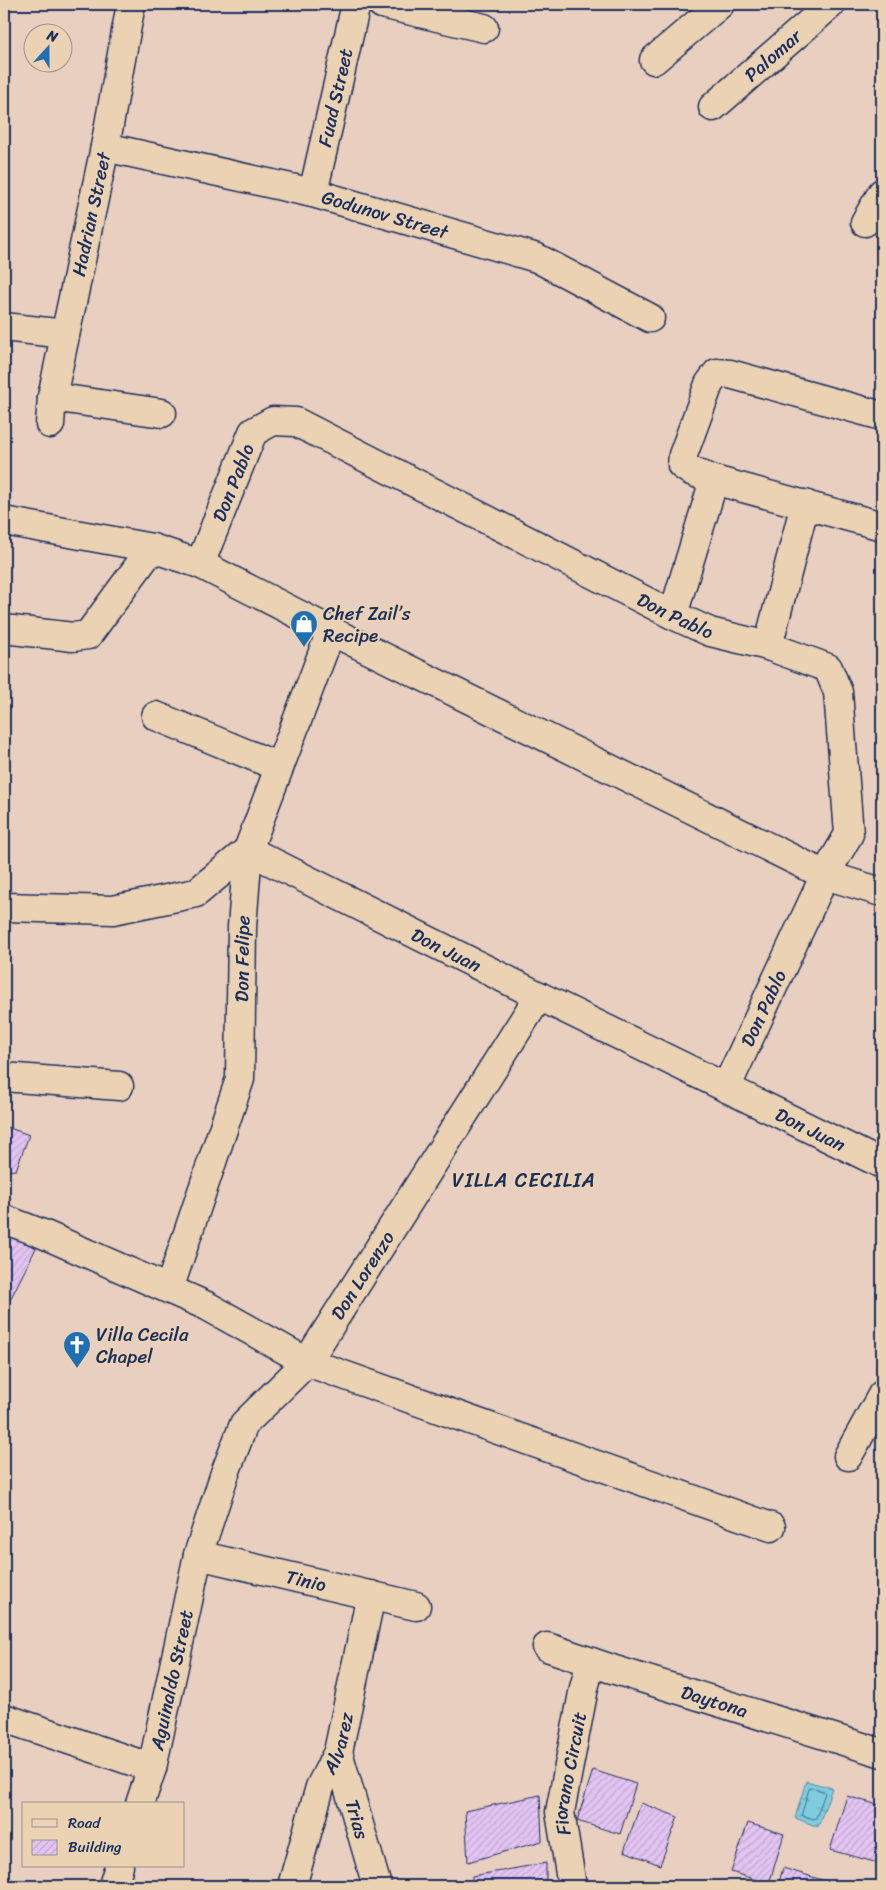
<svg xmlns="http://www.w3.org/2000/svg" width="886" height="1890" font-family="Sriracha,sans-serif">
	<defs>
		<pattern id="water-ripples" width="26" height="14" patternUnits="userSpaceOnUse" patternTransform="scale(1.25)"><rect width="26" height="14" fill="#7eccdd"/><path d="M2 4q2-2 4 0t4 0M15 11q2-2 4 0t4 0" fill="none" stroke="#66a6b6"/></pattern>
		<pattern id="building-hatch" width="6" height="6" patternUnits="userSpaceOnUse" patternTransform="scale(1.25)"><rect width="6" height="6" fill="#e3c4f2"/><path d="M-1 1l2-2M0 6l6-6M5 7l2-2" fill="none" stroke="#c2a9d2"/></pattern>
	</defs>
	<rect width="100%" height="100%" fill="#e9cfc0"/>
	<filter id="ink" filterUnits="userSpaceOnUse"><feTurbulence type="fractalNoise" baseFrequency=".02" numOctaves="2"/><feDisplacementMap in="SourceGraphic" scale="10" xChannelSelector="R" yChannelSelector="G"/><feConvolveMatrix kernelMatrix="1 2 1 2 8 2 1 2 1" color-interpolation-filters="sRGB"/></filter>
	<g filter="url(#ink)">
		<polygon fill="url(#water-ripples)" stroke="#568daa" points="806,1781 832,1788 818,1827 795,1818"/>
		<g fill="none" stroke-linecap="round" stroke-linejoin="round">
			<polygon stroke="#436e91" stroke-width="1" points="812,1788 823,1791 825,1793 816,1818 814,1819 803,1816 802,1813 809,1789"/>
		</g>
		<g fill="url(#building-hatch)" stroke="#1b2f5e">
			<polygon points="4,1126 29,1135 16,1170 4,1171"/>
			<polygon points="4,1234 39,1242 4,1312"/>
			<polygon points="4,1354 8,1355 4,1383"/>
			<polygon points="593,1770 636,1784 620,1834 577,1821"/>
			<polygon points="540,1795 542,1841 468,1862 465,1811"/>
			<polygon points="847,1796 882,1806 882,1864 830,1850"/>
			<polygon points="641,1803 678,1817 660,1865 624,1851"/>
			<polygon points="748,1823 784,1834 769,1884 731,1872"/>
			<polygon points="546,1863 546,1881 517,1886 472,1886 472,1876"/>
			<polygon points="783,1868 832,1883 831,1886 778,1886"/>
		</g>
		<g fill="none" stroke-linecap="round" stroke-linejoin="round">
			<defs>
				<g id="minor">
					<polyline points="382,4 484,28"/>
					<polyline points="654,60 720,4"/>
					<path id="s1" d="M 713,107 L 831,4"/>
					<path id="s2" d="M 105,147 L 313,193 L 537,258 L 650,318"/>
					<path id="s3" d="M 313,193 L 356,4"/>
					<polyline points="865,222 882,193"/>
					<polyline points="4,327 65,334"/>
					<polyline points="52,397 162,413"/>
					<polyline points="882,416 730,374 717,373 709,384 683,455 682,465 691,471 714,480 882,526"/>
					<path id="s4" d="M 50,424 L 52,397 L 105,147 L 131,4"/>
					<polyline points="4,521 152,548 200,564 331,631 825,875 878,891 882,890"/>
					<path id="s5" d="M 200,564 L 253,432 L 273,421 L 296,422 L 673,615 L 710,632 L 768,646 L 828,668 L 838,692 L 849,834 L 825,875 L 726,1088"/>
					<polyline points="673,615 714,480"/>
					<polyline points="4,629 73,637 88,635 152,548"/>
					<polyline points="768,646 805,504"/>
					<polyline points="156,716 279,767"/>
					<path id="s6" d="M 248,850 L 539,996 L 882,1164"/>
					<polyline points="4,907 113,910 196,893 248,850"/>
					<polyline points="4,1077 119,1086"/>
					<polyline points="4,1219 43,1234 207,1306 307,1362 771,1527"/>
					<path id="s7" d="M 169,1289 L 240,1079 L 242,927 L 248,850 L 331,631"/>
					<polyline points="848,1456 882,1395"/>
					<path id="s8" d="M 198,1555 L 416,1606"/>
					<path id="s9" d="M 547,1647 L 612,1669 L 882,1753"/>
					<polyline points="4,1718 152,1768"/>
					<path id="s10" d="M 338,1752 L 377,1886"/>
					<path id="s11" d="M 140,1804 L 152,1768 L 198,1555 L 225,1473 L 244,1424 L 307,1362 L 539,996"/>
					<polyline points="113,1886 119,1866"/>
					<path id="s12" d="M 292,1886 L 320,1787 L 338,1752 L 371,1595"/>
					<path id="s13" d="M 572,1886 L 560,1812 L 584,1688 L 591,1662"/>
				</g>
			</defs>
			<use href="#minor" stroke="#1b2f5e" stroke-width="31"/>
			<use href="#minor" stroke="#ebd2b3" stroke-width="28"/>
		</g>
	</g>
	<defs>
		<symbol id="shop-pin" viewBox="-11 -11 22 30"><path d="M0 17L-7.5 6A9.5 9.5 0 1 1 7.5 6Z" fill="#1f6fb2" stroke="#ebd2b3"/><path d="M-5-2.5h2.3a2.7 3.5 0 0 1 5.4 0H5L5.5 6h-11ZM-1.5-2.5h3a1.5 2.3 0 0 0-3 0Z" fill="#fff"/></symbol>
		<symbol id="church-pin" viewBox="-11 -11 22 30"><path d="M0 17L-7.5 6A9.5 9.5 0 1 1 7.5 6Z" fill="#1f6fb2" stroke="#ebd2b3"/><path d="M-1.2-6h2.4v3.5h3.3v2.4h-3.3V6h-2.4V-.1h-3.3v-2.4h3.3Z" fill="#fff"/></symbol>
	</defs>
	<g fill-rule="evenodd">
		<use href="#shop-pin" x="288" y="608" width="32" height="43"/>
		<use href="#church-pin" x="61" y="1329" width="32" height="43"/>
	</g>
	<g text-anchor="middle" stroke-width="4" stroke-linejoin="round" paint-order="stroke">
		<g font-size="19" fill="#1b2f5e" stroke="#ebd2b3">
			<text dy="7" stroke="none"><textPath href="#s1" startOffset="79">Palomar</textPath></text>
			<text dy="7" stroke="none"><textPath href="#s3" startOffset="98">Fuad Street</textPath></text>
			<text dy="7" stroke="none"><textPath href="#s2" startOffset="288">Godunov Street</textPath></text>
			<text dy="7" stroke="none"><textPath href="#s4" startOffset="214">Hadrian Street</textPath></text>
			<text dy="7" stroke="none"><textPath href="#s5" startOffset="88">Don Pablo</textPath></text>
			<text dy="7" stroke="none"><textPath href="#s5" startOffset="614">Don Pablo</textPath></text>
			<text dy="7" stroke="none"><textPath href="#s6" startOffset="222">Don Juan</textPath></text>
			<text dy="7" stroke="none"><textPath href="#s7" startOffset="342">Don Felipe</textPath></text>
			<text transform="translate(763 1008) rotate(-65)" y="7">Don Pablo</text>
			<text dy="7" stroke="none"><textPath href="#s6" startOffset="628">Don Juan</textPath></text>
			<text dy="7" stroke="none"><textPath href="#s11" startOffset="586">Don Lorenzo</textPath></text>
			<text dy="7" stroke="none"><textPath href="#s8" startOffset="111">Tinio</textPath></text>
			<text dy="7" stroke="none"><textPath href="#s11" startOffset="128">Aguinaldo Street</textPath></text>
			<text dy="7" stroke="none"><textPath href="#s9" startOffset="176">Daytona</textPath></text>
			<text dy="7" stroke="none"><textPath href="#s12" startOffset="151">Alvarez</textPath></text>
			<text dy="7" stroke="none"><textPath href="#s13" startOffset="114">Fiorano Circuit</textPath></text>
			<text dy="7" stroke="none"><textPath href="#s10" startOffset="70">Trias</textPath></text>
		</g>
		<g font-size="19" fill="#1b2f5e" stroke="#ebd2b3" text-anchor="start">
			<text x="323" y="620">Chef Zail’s<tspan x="323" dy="22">Recipe</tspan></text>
			<text x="96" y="1341">Villa Cecila<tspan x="96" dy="22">Chapel</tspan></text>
		</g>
		<g font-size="20" letter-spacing="1" fill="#1b2f5e" stroke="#ebd2b3">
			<text x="524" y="1187">VILLA CECILIA</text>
		</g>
	</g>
	<rect width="886" height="1890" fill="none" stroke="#ebd2b3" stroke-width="20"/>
	<rect x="10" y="10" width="866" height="1870" fill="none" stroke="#1b2f5e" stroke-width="2" filter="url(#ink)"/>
	<rect x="22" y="1802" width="162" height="65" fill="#ebd2b3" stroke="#989191"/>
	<rect x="32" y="1819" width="25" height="8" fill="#ebd2b3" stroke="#989191"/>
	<text x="68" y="1828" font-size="15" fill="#1b2f5e">Road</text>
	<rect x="32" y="1840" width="25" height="15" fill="url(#building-hatch)" stroke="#989191"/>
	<text x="68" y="1852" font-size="15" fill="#1b2f5e">Building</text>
	<g transform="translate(48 48) rotate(21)"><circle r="24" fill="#ebd2b3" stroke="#989191"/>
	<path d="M0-4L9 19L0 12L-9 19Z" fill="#1f6fb2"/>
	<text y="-8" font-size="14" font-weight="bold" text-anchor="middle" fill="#1b2f5e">N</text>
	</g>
</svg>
